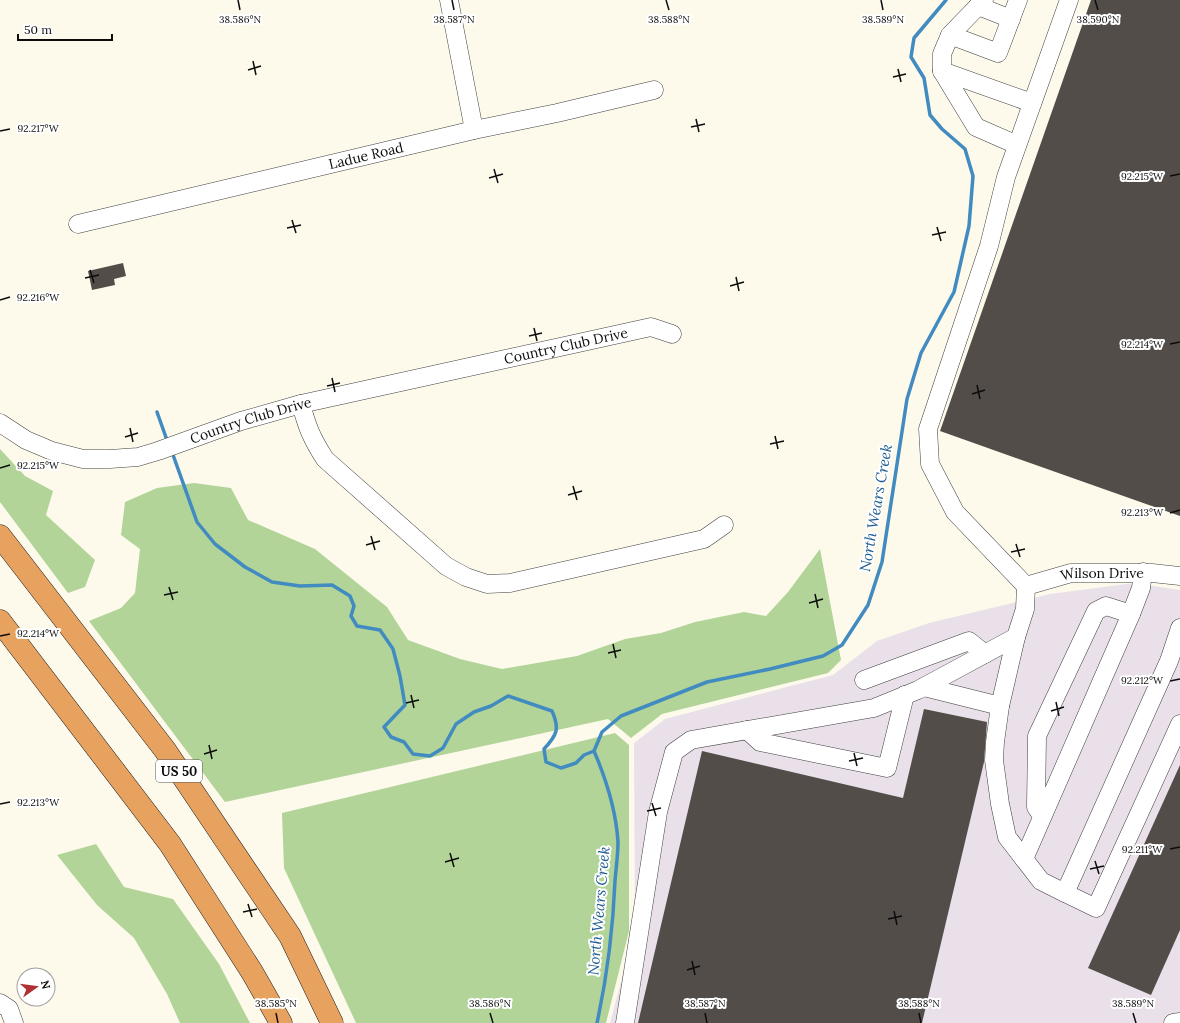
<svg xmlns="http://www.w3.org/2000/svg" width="1180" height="1023" font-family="Lora,serif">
	<rect width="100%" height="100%" fill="#fdfaec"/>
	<polygon fill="#e9e0ea" points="1134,583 1180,590 1180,1023 610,1023 635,930 634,743 665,719 833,675 877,641 929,623 1050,594"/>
	<g fill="#b2d499">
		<polygon points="0,449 25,476 53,491 46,515 95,560 85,587 68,593 0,502"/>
		<polygon points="194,483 231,488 248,520 315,549 387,607 408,640 460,659 502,669 577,656 625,639 661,633 695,622 744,612 766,616 788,592 820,549 841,660 828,673 662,714 631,738 608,719 225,802 89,621 121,608 135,593 140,549 121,535 125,502 157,488"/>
		<polygon points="615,733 629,745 629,931 606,1023 356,1023 284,868 282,813"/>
		<polygon points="96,844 124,887 173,899 219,964 250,1023 180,1023 167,994 134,938 97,905 57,855"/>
	</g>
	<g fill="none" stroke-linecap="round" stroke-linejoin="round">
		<g stroke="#428bc1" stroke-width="3.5">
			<polyline points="157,412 168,443"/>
			<path d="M 172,452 L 197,522 L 215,544 L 245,567 L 272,582 L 300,586 L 332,585 L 350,596 L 354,606 L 351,616 L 357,626 L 380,630 L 393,649 L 400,676 L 405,705 L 384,727 L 391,737 L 404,742 L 413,754 L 430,756 L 443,748 L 456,724 L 474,712 L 491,706 L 508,696 L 552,711 C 560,729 557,735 544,749 L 546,762 L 561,768 L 576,763 L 584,755 L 594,751"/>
			<path d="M 597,1023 C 607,977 613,929 615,881 C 616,868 618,855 618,842 C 616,810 606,779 594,751 L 602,732 L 621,716 L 707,682 L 770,669 L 823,656 L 842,645 L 868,605 L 882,562 L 907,399 L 921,353 L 954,292 L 969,226 L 973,176 L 965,149 L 942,129 L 930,115 L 924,78 L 911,57 L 914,38 L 946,0"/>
		</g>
	</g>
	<g fill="#534d49">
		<polygon points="1091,0 1180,0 1180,516 940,431"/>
		<polygon points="123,263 126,276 114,279 115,285 92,290 88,271"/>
		<polygon points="924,709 987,722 984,762 922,1023 638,1023 702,751 903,798"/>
		<polygon points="1180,765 1180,930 1151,995 1088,968"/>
	</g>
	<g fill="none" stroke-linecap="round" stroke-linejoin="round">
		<defs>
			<g id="minor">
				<polyline points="449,0 474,130"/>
				<polyline points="984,0 950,35 942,54 942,71 1032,103"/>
				<polyline points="978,6 1011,19"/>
				<polyline points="950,35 998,53 1018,0"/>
				<polyline points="942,71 976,127 1017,145"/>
				<path id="s1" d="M 78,224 L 474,130 L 557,113 L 654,90"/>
				<path d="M 301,404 C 307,427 312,439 325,459 L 446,566 L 466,577 L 487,584 L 510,583 L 704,539 L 724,525"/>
				<path id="s2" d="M 0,423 L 26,440 L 52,451 L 83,459 L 110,459 L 138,457 L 158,451 L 241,421 L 301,404 L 651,327 L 672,334"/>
				<path id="s3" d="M 1026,586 L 1071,573 L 1152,573 L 1180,576"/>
				<polyline points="1131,614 1141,588 1143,572"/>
				<polyline points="864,680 969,641 985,654"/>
				<polyline points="924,687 1000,706 1016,637"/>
				<polyline points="1000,706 995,742 994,760 1000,804 1007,837 1041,881 1065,893 1169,661 1180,628"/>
				<polyline points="747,730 760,742 887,768 905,695"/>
				<polyline points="1024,859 1131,614 1106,606 1096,611 1037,736 1036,807 1042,816"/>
				<polyline points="1065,893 1096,908 1180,724"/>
				<polyline points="0,1003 9,1009 14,1023"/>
				<polyline points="625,1023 658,812 674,752 691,740 874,708 918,690 1016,637 1025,609 1026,586 955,512 930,464 928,429 989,246 1006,177 1069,0"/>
				<polyline points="1173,1023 1180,1022"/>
			</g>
			<g id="highway">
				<polyline points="0,536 165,750 290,936 332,1023"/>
				<polyline points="0,621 170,844 252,972 281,1023"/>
			</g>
		</defs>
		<use href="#minor" stroke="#3f3f3f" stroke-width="19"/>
		<use href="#highway" stroke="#1d1d1d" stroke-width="23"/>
		<use href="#minor" stroke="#fff" stroke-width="18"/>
		<use href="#highway" stroke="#e8a260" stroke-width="22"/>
	</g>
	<path fill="none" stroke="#0c0c0c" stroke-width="1.5" d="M 238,0 L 240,10M 452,0 L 454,10M 666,0 L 669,10M 881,0 L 883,10M 1095,0 L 1098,10M 253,61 L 256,75M 898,69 L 901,82M 248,70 L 261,66M 893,77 L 906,74M 696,119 L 699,132M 691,127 L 705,124M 0,131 L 10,129M 494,169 L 498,183M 1170,176 L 1180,174M 489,178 L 503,174M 292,220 L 296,233M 937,227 L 941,241M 287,228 L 301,225M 932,235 L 946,232M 90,270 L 94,283M 736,277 L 739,291M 85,278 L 99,275M 730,286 L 744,282M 0,300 L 10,297M 534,328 L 537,341M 529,336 L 542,333M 1170,344 L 1180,342M 332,378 L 335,392M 977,385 L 980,399M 327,386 L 340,383M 972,394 L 985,390M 130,428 L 133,442M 775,436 L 778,449M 125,437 L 138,433M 770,444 L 784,441M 0,468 L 10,465M 573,486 L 577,500M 568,495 L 582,491M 1170,513 L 1180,510M 371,536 L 375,550M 1016,544 L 1020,557M 366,545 L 380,541M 1011,552 L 1025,549M 169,587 L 173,600M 815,594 L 818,608M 164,595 L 178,592M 809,603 L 823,599M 0,636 L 10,634M 613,644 L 616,658M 608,653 L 621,650M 1170,681 L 1180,679M 411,695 L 414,708M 1056,702 L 1059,716M 406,703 L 419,700M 1051,711 L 1064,707M 209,745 L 212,759M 854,753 L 857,766M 204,754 L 217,750M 849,761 L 863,758M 652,803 L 656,816M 0,804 L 10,802M 647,811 L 661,808M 1170,849 L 1180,847M 450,853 L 454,867M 1095,861 L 1099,874M 445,862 L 459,858M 1090,869 L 1104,866M 248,904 L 252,917M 894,911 L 897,925M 243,912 L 257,909M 888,919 L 902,916M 692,961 L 695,975M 687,970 L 700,966M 276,1013 L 278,1023M 490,1013 L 493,1023M 705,1013 L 707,1023M 919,1013 L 921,1023M 1133,1013 L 1136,1023"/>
	<g text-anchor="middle" stroke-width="4" stroke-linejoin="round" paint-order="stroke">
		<rect fill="#fff" stroke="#555" stroke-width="1" x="156" y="760" width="46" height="22" rx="3"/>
		<g font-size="13" font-weight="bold" fill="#0c0c0c">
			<text x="179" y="776">US 50</text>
		</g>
		<g font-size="14" fill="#0c0c0c" stroke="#fff">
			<text dy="5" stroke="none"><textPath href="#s1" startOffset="296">Ladue Road</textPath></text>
			<text dy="5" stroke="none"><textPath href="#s2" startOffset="589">Country Club Drive</textPath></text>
			<text dy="5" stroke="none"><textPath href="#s2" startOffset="265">Country Club Drive</textPath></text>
			<text dy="5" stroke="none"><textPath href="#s3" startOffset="78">Wilson Drive</textPath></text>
		</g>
		<g font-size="15" font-style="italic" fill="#205d92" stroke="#fff">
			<text transform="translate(876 508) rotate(-80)" y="5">North Wears Creek</text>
			<text transform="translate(599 911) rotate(-85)" y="5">North Wears Creek</text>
		</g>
	</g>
	<g font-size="10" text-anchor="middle" fill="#0c0c0c" stroke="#fff" stroke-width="4" stroke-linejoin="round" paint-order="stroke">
		<text x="240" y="23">38.586°N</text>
		<text x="454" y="23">38.587°N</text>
		<text x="669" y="23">38.588°N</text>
		<text x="883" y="23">38.589°N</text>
		<text x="1098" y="23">38.590°N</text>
		<text x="38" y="132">92.217°W</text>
		<text x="1142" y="180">92.215°W</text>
		<text x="38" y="301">92.216°W</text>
		<text x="1142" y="348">92.214°W</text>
		<text x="38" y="469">92.215°W</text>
		<text x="1142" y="516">92.213°W</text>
		<text x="38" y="637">92.214°W</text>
		<text x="1142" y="684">92.212°W</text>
		<text x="38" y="806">92.213°W</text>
		<text x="1142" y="853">92.211°W</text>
		<text x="276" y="1007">38.585°N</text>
		<text x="490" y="1007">38.586°N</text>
		<text x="705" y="1007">38.587°N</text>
		<text x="919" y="1007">38.588°N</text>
		<text x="1133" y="1007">38.589°N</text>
	</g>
	<g transform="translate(36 987) rotate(76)"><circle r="19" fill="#ffffff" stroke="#9e9e9e"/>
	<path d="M0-3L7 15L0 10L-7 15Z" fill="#af3033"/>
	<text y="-6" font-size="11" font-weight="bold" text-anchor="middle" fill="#0c0c0c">N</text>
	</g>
	<path d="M18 34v6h94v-6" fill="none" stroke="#0c0c0c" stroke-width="2"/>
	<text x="24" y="34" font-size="12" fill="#0c0c0c" stroke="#ffffff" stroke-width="3" paint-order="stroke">50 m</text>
</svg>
